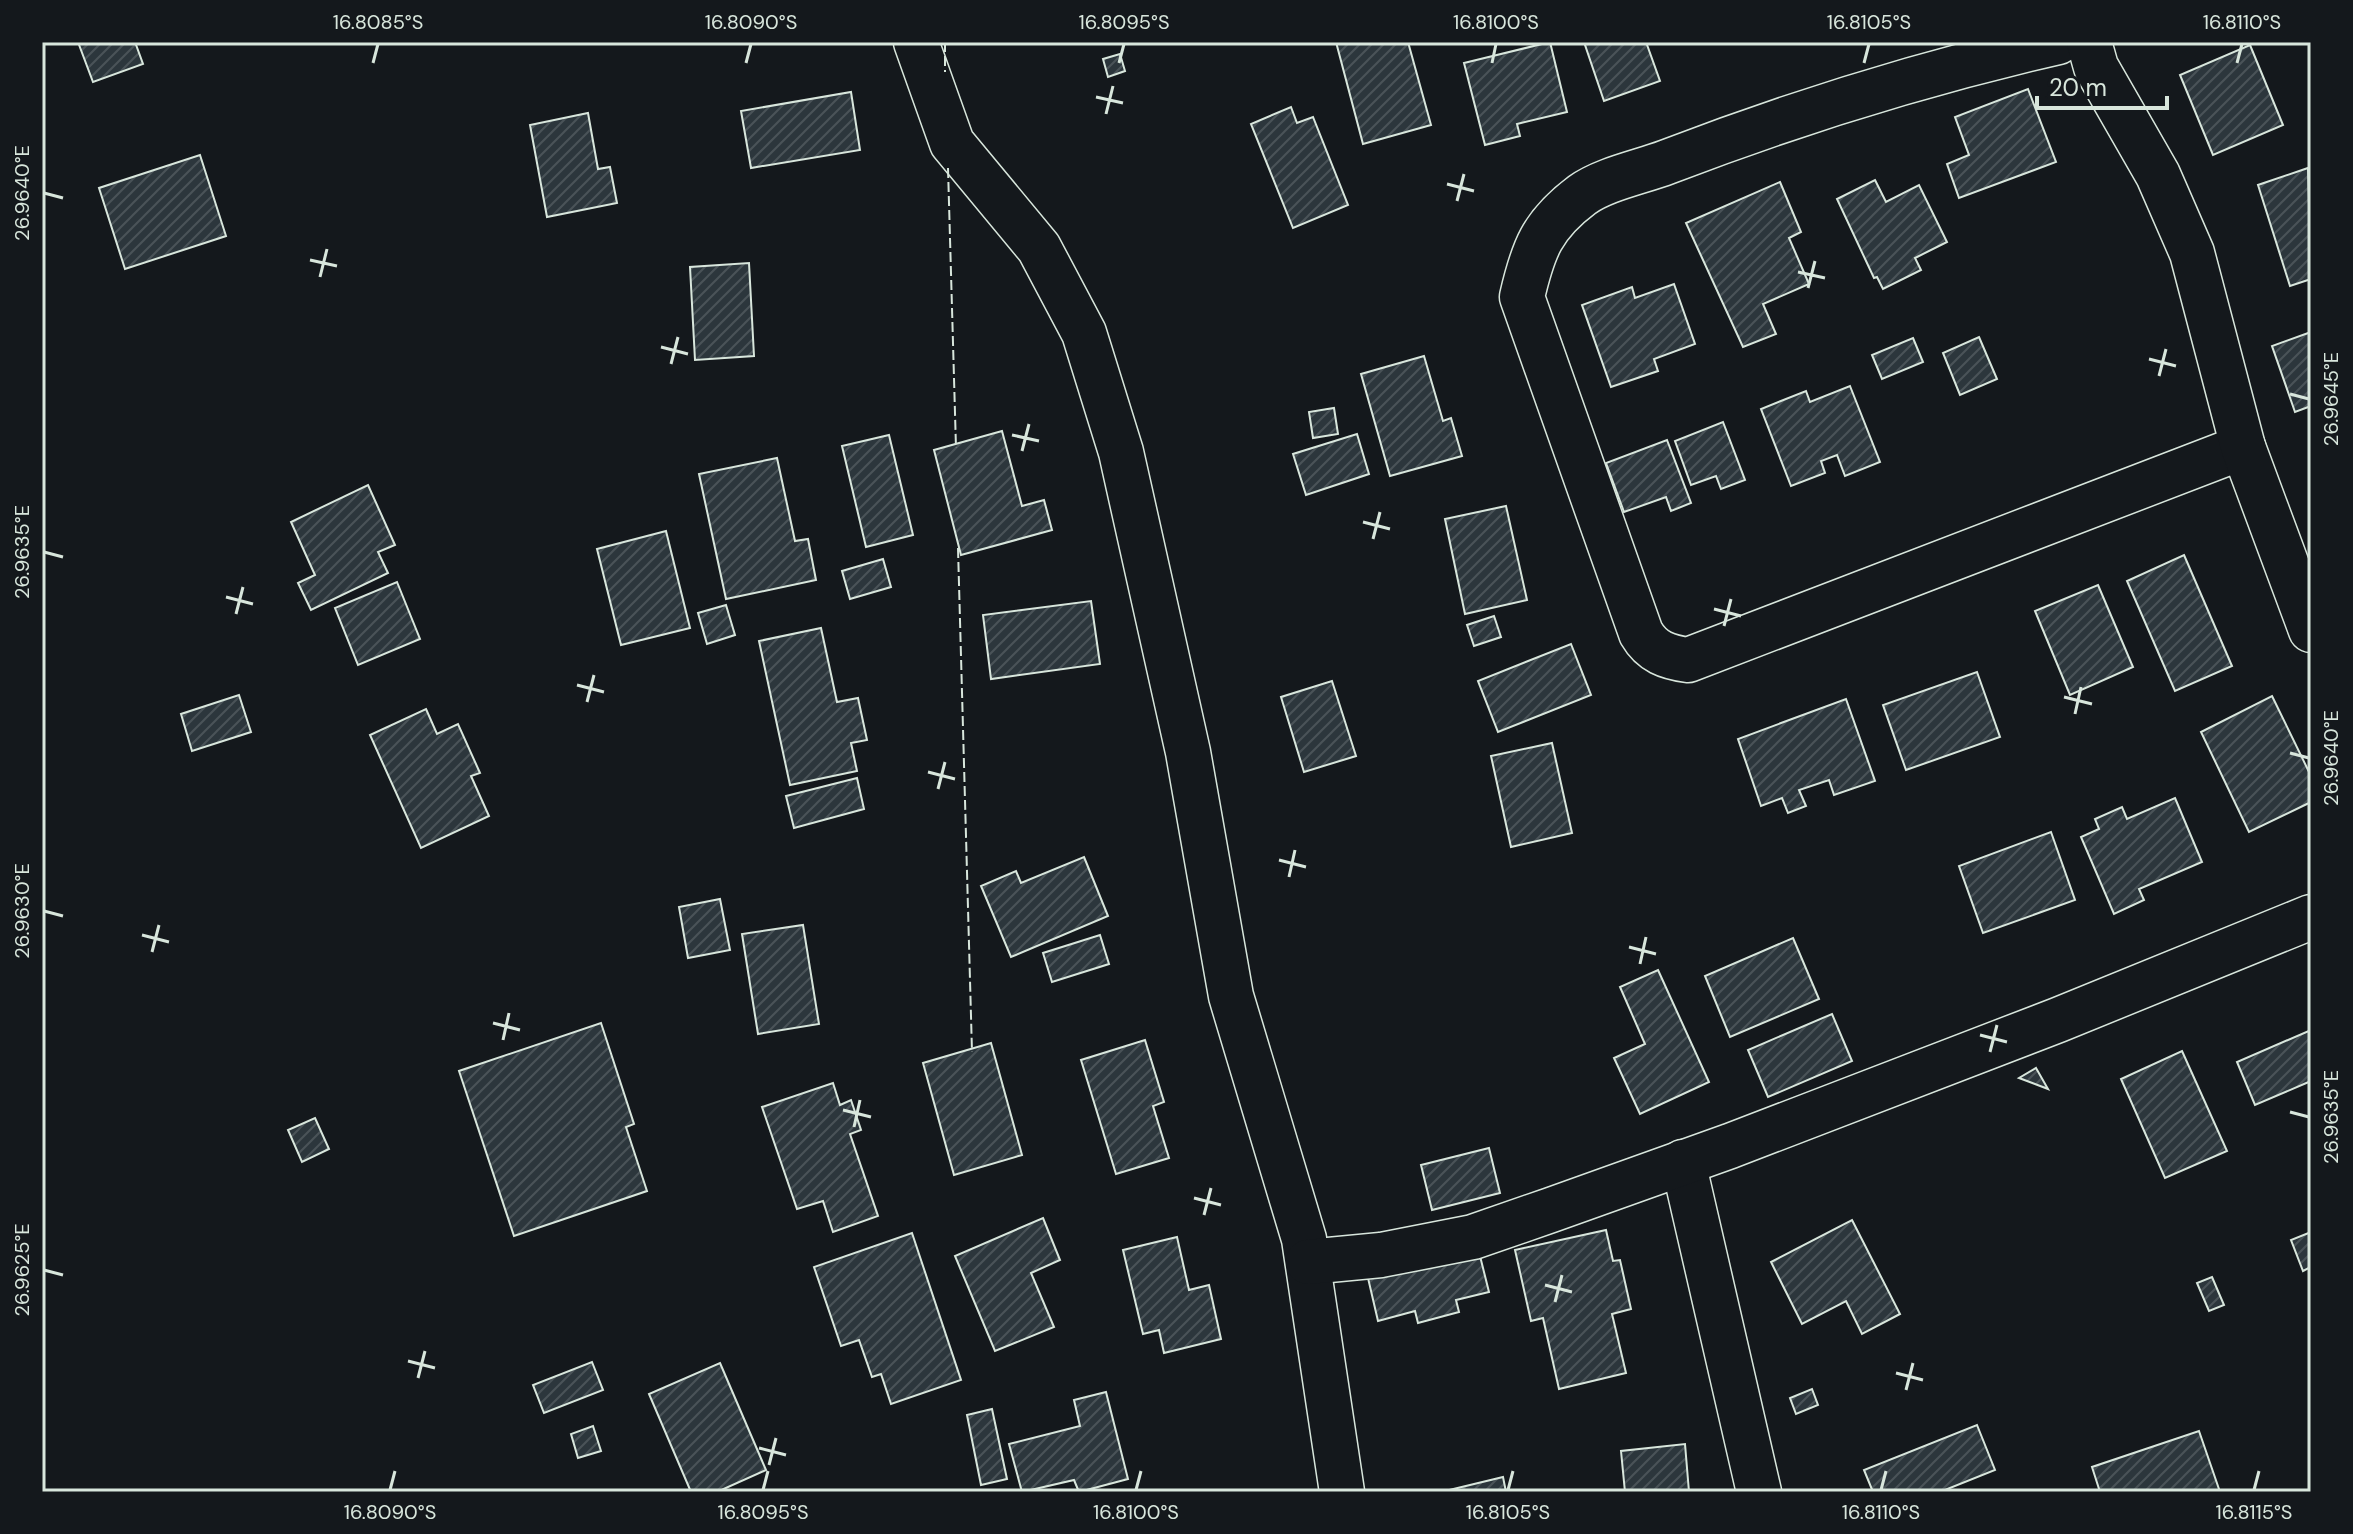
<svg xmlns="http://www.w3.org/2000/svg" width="2353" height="1534" font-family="'DM Sans',sans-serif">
	<defs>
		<pattern id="building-hatch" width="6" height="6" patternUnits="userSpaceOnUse" patternTransform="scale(2)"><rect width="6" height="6" fill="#2c363c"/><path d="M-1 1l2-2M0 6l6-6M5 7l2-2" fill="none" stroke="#4a5358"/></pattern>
	</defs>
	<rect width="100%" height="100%" fill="#14181c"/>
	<g fill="url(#building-hatch)" stroke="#d8e6dc" stroke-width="2">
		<polygon points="78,42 135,42 143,64 93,82"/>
		<polygon points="1336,42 1408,42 1431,125 1363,144"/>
		<polygon points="1550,42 1567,112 1517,124 1520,136 1485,145 1464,63"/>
		<polygon points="1584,42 1646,42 1660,81 1604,101"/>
		<polygon points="2250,45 2283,125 2213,155 2180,75"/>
		<polygon points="1120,54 1125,71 1108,77 1103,59"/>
		<polygon points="2028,89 2056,162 1959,198 1947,164 1969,155 1955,117"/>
		<polygon points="851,92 860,150 751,168 741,111"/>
		<polygon points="1291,107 1297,123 1313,117 1348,205 1293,228 1251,124"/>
		<polygon points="588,113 598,169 610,167 617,203 547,217 530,125"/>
		<polygon points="200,155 226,236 125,269 99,188"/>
		<polygon points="2308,168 2311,279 2290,286 2258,185"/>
		<polygon points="1875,180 1886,202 1919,185 1947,242 1915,258 1921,270 1883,289 1877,277 1874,278 1837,199"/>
		<polygon points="1780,182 1801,232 1789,238 1809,284 1763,304 1776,334 1743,347 1686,223"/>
		<polygon points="749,263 754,356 695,360 690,267"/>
		<polygon points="1674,284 1695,344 1654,359 1658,371 1611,387 1582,305 1632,287 1635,298"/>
		<polygon points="2311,332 2311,406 2295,412 2272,346"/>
		<polygon points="1979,337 1997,379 1960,395 1943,353"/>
		<polygon points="1913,338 1923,362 1882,379 1872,355"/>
		<polygon points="1424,356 1443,421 1451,418 1462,456 1390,476 1361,374"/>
		<polygon points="1850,386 1880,462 1845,476 1837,455 1821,461 1825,473 1791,486 1761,409 1806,391 1810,402"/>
		<polygon points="1334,408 1338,434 1313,438 1309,412"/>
		<polygon points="1723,422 1745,480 1721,489 1716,476 1691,485 1675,441"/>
		<polygon points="1002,431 1022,506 1044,500 1052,530 961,555 934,450"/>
		<polygon points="1357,434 1369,474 1306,495 1293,454"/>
		<polygon points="889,435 913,535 866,547 842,446"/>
		<polygon points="1667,440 1691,503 1671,511 1666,497 1624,512 1606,463"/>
		<polygon points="777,458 795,541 808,539 816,580 726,599 699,474"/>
		<polygon points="368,485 395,545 378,552 388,573 311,610 298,583 315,575 291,522"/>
		<polygon points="1506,506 1527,600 1465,614 1445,519"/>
		<polygon points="666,531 690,628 621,645 597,549"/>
		<polygon points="2184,555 2232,666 2175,691 2127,581"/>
		<polygon points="883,559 891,587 850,599 842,571"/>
		<polygon points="397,582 420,639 358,665 335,608"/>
		<polygon points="2098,585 2133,667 2070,695 2035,611"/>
		<polygon points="1091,601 1100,664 991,679 983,615"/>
		<polygon points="726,605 735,635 707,644 698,613"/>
		<polygon points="1494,616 1501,637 1474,646 1467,625"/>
		<polygon points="821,628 837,702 858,698 867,740 851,743 857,771 790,785 759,641"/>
		<polygon points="1571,644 1591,695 1498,732 1478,681"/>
		<polygon points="1977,672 2000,737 1906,770 1883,705"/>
		<polygon points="1332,681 1356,756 1304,772 1281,697"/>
		<polygon points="239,695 251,732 192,751 181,714"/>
		<polygon points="2272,696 2311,776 2311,802 2249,832 2201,732"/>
		<polygon points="1846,699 1875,781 1834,795 1829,780 1799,790 1806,806 1788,813 1782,798 1761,806 1738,739"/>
		<polygon points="426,709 437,734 458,724 480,773 471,776 489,816 421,848 370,735"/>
		<polygon points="1552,743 1572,833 1511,847 1491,756"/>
		<polygon points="857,778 864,809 794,828 786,796"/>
		<polygon points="2175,798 2202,862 2139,889 2144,900 2114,914 2081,837 2099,829 2095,819 2122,807 2127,819"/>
		<polygon points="2051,832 2075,900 1983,933 1959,866"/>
		<polygon points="1084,857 1108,916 1011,957 981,886 1016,871 1021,883"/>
		<polygon points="720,899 730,950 688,958 679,907"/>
		<polygon points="803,925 819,1024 758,1034 742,934"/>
		<polygon points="1100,935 1109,964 1052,982 1043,953"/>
		<polygon points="1793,938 1819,999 1730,1037 1705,976"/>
		<polygon points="1658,970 1709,1082 1640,1114 1614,1058 1645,1044 1620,987"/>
		<polygon points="1832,1014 1852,1061 1768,1097 1748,1050"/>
		<polygon points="601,1023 634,1124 626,1127 647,1191 514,1236 459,1071"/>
		<polygon points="2311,1030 2311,1081 2255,1105 2237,1062"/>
		<polygon points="1145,1040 1164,1102 1153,1106 1169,1158 1116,1174 1081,1060"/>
		<polygon points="991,1043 1022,1155 954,1175 923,1063"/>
		<polygon points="2182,1051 2227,1151 2165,1178 2121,1079"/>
		<polygon points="2036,1068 2048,1089 2019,1078"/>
		<polygon points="833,1083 840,1105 851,1100 861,1130 850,1134 878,1216 833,1232 823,1201 797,1209 762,1107"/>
		<polygon points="315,1118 329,1149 302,1162 288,1130"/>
		<polygon points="1489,1148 1500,1193 1432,1210 1421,1165"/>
		<polygon points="1043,1218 1060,1260 1031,1273 1054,1327 995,1351 955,1256"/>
		<polygon points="1852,1220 1900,1314 1862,1334 1846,1301 1802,1324 1771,1262"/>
		<polygon points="1606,1230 1613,1261 1620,1260 1631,1309 1612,1314 1626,1373 1559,1389 1543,1318 1531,1321 1515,1250"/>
		<polygon points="2311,1232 2311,1267 2303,1271 2291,1240"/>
		<polygon points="912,1233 961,1380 891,1404 881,1374 872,1377 859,1340 841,1346 814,1267"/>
		<polygon points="1177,1237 1189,1290 1209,1285 1221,1339 1164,1353 1159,1330 1143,1334 1123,1250"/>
		<polygon points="1478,1248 1489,1292 1456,1300 1459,1312 1418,1323 1415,1311 1378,1321 1368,1278"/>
		<polygon points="2212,1277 2224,1305 2209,1311 2197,1283"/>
		<polygon points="592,1362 603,1390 544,1413 533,1385"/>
		<polygon points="720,1363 766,1470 717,1492 691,1492 649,1394"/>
		<polygon points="1812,1389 1818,1405 1796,1414 1790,1398"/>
		<polygon points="1106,1392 1128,1479 1079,1492 1074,1480 1022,1492 1009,1444 1080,1426 1074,1400"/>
		<polygon points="992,1409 1007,1479 981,1485 967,1415"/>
		<polygon points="1977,1425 1995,1470 1940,1492 1873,1492 1864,1470"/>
		<polygon points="593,1426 601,1451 578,1458 571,1434"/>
		<polygon points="2199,1431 2220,1492 2100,1492 2092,1467"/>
		<polygon points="1685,1444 1689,1492 1625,1492 1621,1451"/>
		<polygon points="1503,1477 1506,1492 1441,1492"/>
	</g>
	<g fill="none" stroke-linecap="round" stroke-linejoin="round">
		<defs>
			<g id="minor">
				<polyline points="916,42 952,143 1039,248 1084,333 1121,452 1188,752 1231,996 1304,1239 1342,1492"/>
				<path d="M 2058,42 C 1928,72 1792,114 1667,162 C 1641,172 1604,179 1582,195 C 1542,225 1533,249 1522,297 L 1641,633 C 1652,652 1667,657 1688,660 L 2243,447"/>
				<polyline points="2089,42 2096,67 2158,175 2192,253 2243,447 2311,630"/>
				<polyline points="1683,1162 1759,1492"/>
				<polyline points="1308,1262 1381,1255 1473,1237 1551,1210 1730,1146 2058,1020 2311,917"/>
			</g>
		</defs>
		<use href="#minor" stroke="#d8e6dc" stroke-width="47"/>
		<use href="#minor" stroke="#14181c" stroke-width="44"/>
		<g stroke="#d8e6dc" stroke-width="2" stroke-dasharray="10 4" stroke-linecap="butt">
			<polyline points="945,42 945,72"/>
			<polyline points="948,168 956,448"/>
			<polyline points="958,548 972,1052"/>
		</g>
	</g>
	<path fill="none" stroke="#d8e6dc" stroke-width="3" d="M 373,63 L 378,44M 746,63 L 751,44M 1119,63 L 1124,44M 1492,63 L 1496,44M 1864,63 L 1869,44M 2237,63 L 2242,44M 1096,97 L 1123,103M 1106,114 L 1113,86M 1447,184 L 1474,191M 44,193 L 63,198M 1457,201 L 1464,174M 310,260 L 337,266M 1798,272 L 1825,278M 320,277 L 327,249M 1808,288 L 1815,261M 661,347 L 688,354M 2149,359 L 2176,366M 671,364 L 678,337M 2159,376 L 2166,349M 2290,394 L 2309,399M 1012,435 L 1039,441M 1022,451 L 1029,424M 1363,522 L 1390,529M 1373,539 L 1380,512M 44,552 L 63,557M 226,597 L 253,604M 1714,609 L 1741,616M 236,614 L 243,587M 1724,626 L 1731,599M 577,685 L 604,692M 2064,697 L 2092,704M 587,702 L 594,675M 2075,714 L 2081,687M 2290,753 L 2309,758M 928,772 L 955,779M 938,789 L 945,762M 1279,860 L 1306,867M 1289,877 L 1295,850M 44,911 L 63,916M 142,935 L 169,942M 1629,947 L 1656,954M 152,952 L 159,925M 1640,964 L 1646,937M 493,1023 L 520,1030M 1980,1035 L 2007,1042M 503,1040 L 509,1013M 1990,1052 L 1997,1025M 843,1110 L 871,1117M 2290,1112 L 2309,1117M 854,1127 L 860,1100M 1194,1198 L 1221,1205M 1204,1215 L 1211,1188M 44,1270 L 63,1275M 1545,1285 L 1572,1292M 1555,1302 L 1562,1275M 408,1361 L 435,1368M 1896,1373 L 1923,1380M 418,1378 L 425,1351M 1906,1390 L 1913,1363M 759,1448 L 786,1455M 769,1465 L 776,1438M 390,1490 L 395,1471M 763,1490 L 768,1471M 1136,1490 L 1141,1471M 1508,1490 L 1513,1471M 1881,1490 L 1886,1471M 2254,1490 L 2259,1471"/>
	<rect width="2353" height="1534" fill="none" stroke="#14181c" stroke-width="88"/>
	<path d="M2037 96v12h130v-12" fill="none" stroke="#d8e6dc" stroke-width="4"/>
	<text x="2049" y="96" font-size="24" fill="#d8e6dc" stroke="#14181c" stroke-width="6" paint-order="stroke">20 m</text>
	<rect x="44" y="44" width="2265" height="1446" fill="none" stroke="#d8e6dc" stroke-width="3"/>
	<g font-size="20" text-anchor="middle" fill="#d8e6dc">
		<text x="378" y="29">16.8085°S</text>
		<text x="751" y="29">16.8090°S</text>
		<text x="1124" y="29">16.8095°S</text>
		<text x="1496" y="29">16.8100°S</text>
		<text x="1869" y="29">16.8105°S</text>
		<text x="2242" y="29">16.8110°S</text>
		<text transform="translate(22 193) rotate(-90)" y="7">26.9640°E</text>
		<text transform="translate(2331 399) rotate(-90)" y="7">26.9645°E</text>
		<text transform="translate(22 552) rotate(-90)" y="7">26.9635°E</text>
		<text transform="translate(2331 758) rotate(-90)" y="7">26.9640°E</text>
		<text transform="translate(22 911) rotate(-90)" y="7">26.9630°E</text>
		<text transform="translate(2331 1117) rotate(-90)" y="7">26.9635°E</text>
		<text transform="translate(22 1270) rotate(-90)" y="7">26.9625°E</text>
		<text x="390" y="1519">16.8090°S</text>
		<text x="763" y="1519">16.8095°S</text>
		<text x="1136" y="1519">16.8100°S</text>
		<text x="1508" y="1519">16.8105°S</text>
		<text x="1881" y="1519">16.8110°S</text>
		<text x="2254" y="1519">16.8115°S</text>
	</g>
</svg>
